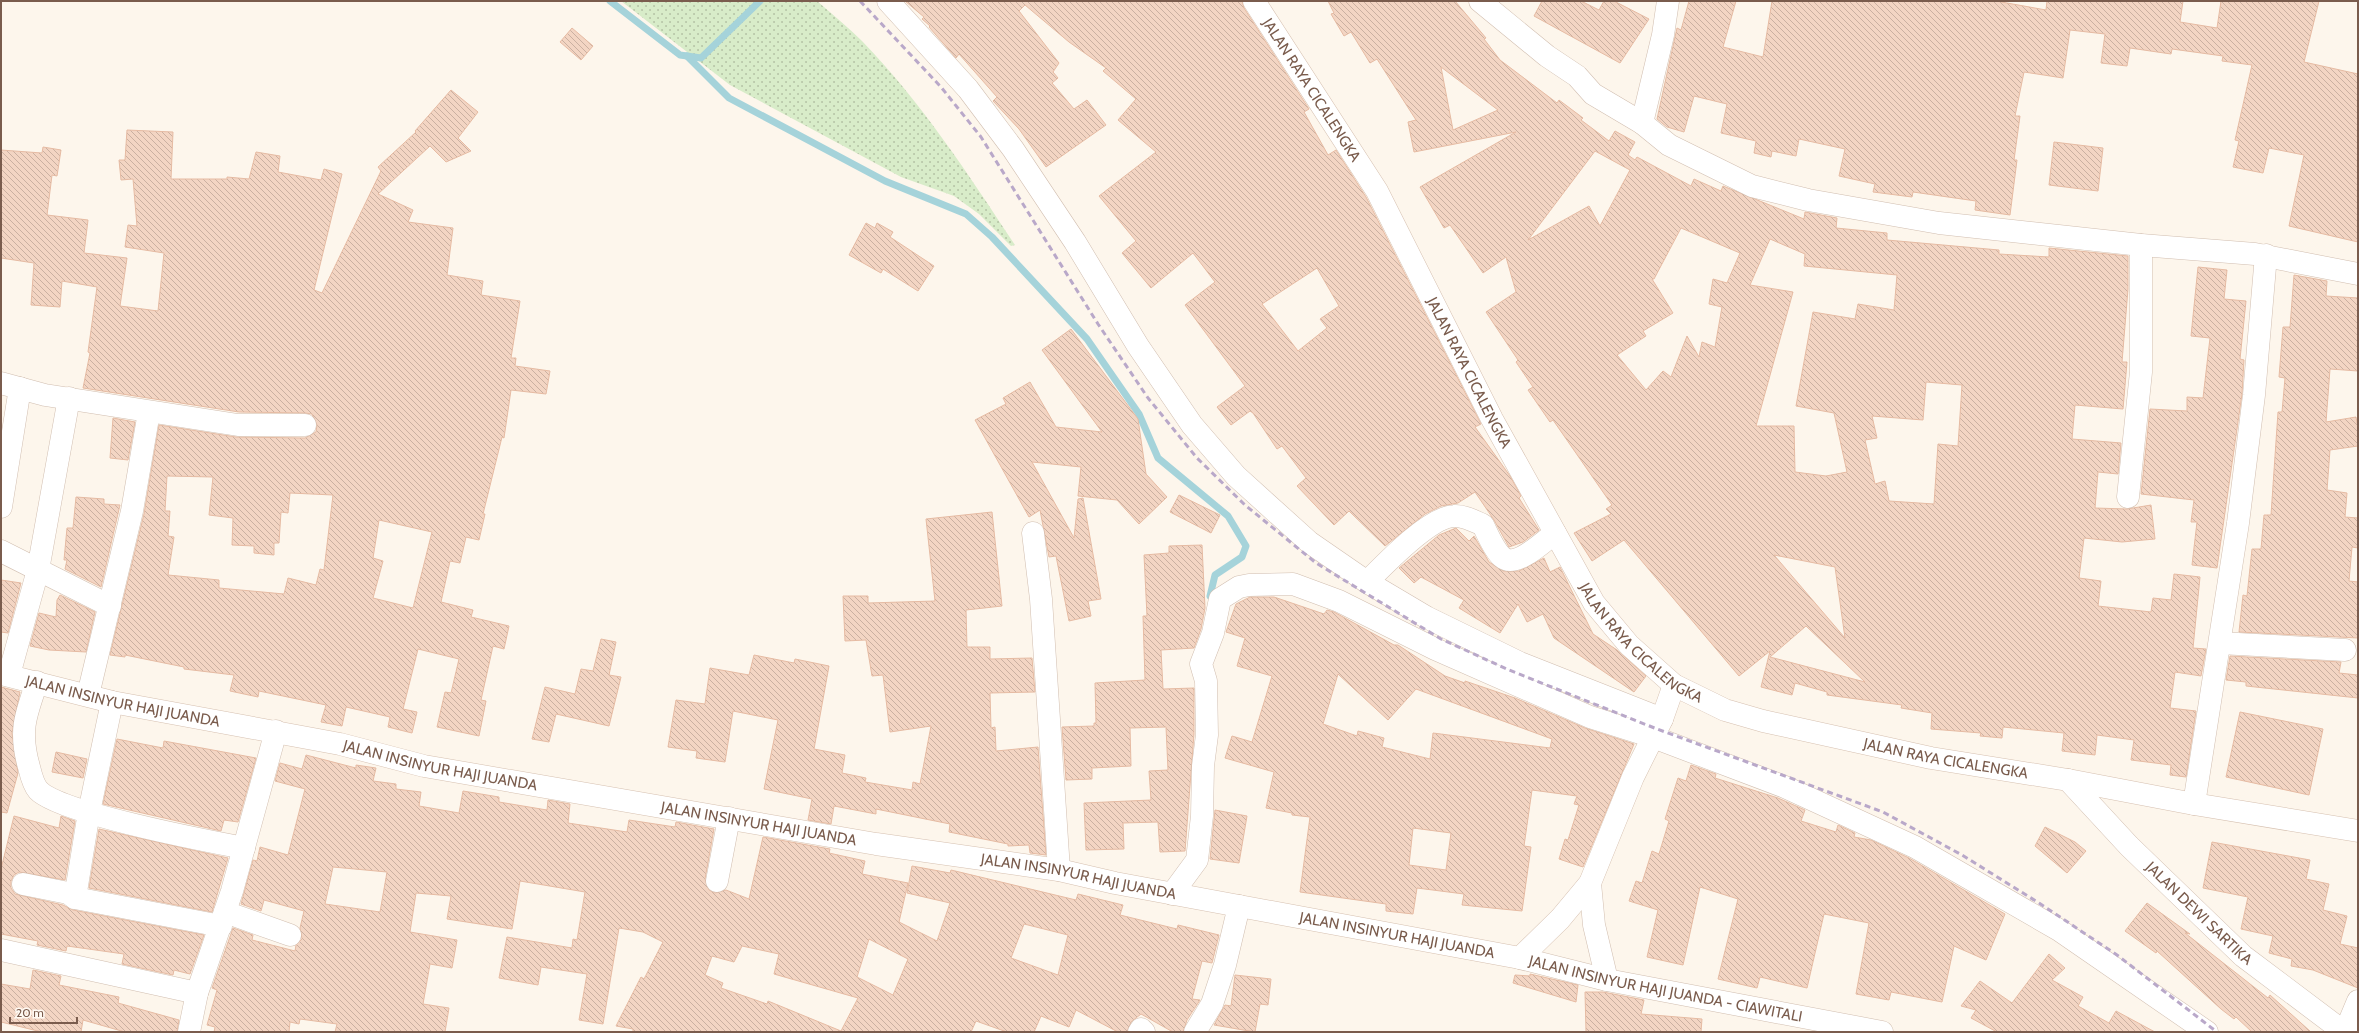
<svg xmlns="http://www.w3.org/2000/svg" width="2359" height="1033" font-family="Cabin,sans-serif">
	<defs>
		<pattern id="grass-dots" width="8" height="8" patternUnits="userSpaceOnUse"><rect width="8" height="8" fill="#d8ecc9"/><path d="M2 2h.1M6 6h.1" fill="none" stroke="#b4c2a5" stroke-width="1.8" stroke-linecap="round"/></pattern>
		<pattern id="building-back-hatch" width="6" height="6" patternUnits="userSpaceOnUse"><rect width="6" height="6" fill="#f3d5c3"/><path d="M-1 5l2 2M0 0l6 6M5-1l2 2" fill="none" stroke="#cab0a1"/></pattern>
	</defs>
	<rect width="100%" height="100%" fill="#fdf6ec"/>
	<path fill="url(#grass-dots)" d="M 621,1 L 817,1 C 832,14 848,27 862,41 C 922,103 968,174 1015,245 L 1011,246 L 979,214 L 954,196 L 901,177 L 730,85 Z"/>
	<g fill="none" stroke-linecap="round" stroke-linejoin="round">
		<g stroke="#a5d3da" stroke-width="7">
			<polyline points="610,1 680,55 701,58 760,1"/>
			<polyline points="687,56 729,98 885,181 966,214 992,237 1087,339 1139,414 1158,458 1228,516 1246,546 1242,557 1215,575 1210,596"/>
		</g>
	</g>
	<g fill="url(#building-back-hatch)" stroke="#e6bba3" fill-rule="evenodd">
		<path d="M 905,1 L 1242,1 L 1244,8 L 1309,109 L 1304,112 L 1328,155 L 1336,150 L 1366,197 L 1481,424 L 1475,427 L 1510,476 L 1521,496 L 1519,498 L 1539,530 L 1523,542 L 1509,547 L 1494,520 L 1475,492 L 1458,503 L 1441,506 L 1425,514 L 1385,546 L 1349,511 L 1334,525 L 1297,486 L 1306,478 L 1282,446 L 1277,449 L 1253,413 L 1250,411 L 1231,425 L 1217,407 L 1245,386 L 1185,305 L 1215,282 L 1193,253 L 1151,288 L 1122,253 L 1136,241 L 1099,196 L 1156,152 L 1118,120 L 1136,99 L 1103,71 L 1106,68 L 1069,42 L 1025,5 L 1019,11 L 1059,63 L 1053,72 L 1058,78 L 1052,83 L 1074,109 L 1087,100 L 1106,125 L 1046,167 L 1019,129 L 993,101 L 997,97 L 959,54 L 956,58 L 929,27 L 930,26 L 922,19 L 924,17 ZM 1317,268 L 1339,306 L 1320,319 L 1327,328 L 1298,351 L 1262,304 Z"/>
		<path d="M 1328,1 L 1455,1 L 1486,38 L 1484,39 L 1500,60 L 1557,103 L 1559,100 L 1583,118 L 1581,120 L 1609,141 L 1615,131 L 1635,142 L 1628,155 L 1635,160 L 1637,157 L 1691,186 L 1694,179 L 1721,191 L 1723,186 L 1804,219 L 1805,212 L 1837,218 L 1836,228 L 1887,233 L 1887,240 L 1999,250 L 1999,254 L 2049,257 L 2049,248 L 2128,256 L 2128,289 L 2122,362 L 2127,362 L 2123,409 L 2075,405 L 2072,439 L 2121,443 L 2118,474 L 2098,472 L 2095,508 L 2127,509 L 2151,505 L 2155,539 L 2122,542 L 2084,538 L 2079,578 L 2101,581 L 2098,606 L 2151,612 L 2153,598 L 2171,600 L 2174,574 L 2200,577 L 2193,648 L 2206,649 L 2201,676 L 2175,672 L 2170,708 L 2196,711 L 2186,777 L 2170,775 L 2171,765 L 2131,760 L 2134,740 L 2097,735 L 2095,755 L 2062,751 L 2064,733 L 2003,727 L 2002,738 L 1980,736 L 1981,733 L 1931,729 L 1932,713 L 1901,708 L 1902,705 L 1827,695 L 1827,692 L 1795,683 L 1792,695 L 1761,687 L 1770,651 L 1739,676 L 1624,540 L 1592,561 L 1574,533 L 1611,514 L 1606,509 L 1612,505 L 1553,420 L 1550,422 L 1528,390 L 1533,387 L 1516,362 L 1518,360 L 1486,312 L 1516,292 L 1506,257 L 1483,273 L 1450,225 L 1444,228 L 1420,187 L 1516,132 L 1414,152 L 1408,122 L 1416,120 L 1377,59 L 1370,63 L 1351,32 L 1344,36 L 1331,14 L 1334,13 ZM 1441,67 L 1498,110 L 1453,130 ZM 1595,151 L 1630,170 L 1600,226 L 1589,206 L 1528,240 ZM 1681,228 L 1740,253 L 1727,283 L 1713,279 L 1709,304 L 1722,307 L 1715,347 L 1702,342 L 1699,357 L 1687,336 L 1671,377 L 1663,371 L 1646,390 L 1617,355 L 1646,336 L 1643,331 L 1673,313 L 1652,279 L 1654,279 ZM 1770,239 L 1805,254 L 1804,266 L 1897,275 L 1894,310 L 1858,304 L 1855,319 L 1813,312 L 1796,406 L 1834,413 L 1847,472 L 1826,476 L 1795,472 L 1794,426 L 1756,426 L 1793,292 L 1750,285 ZM 1926,382 L 1962,385 L 1958,446 L 1938,444 L 1934,504 L 1889,501 L 1885,481 L 1875,484 L 1865,440 L 1877,438 L 1872,416 L 1923,420 ZM 1774,555 L 1835,567 L 1845,638 ZM 1806,626 L 1865,682 L 1770,657 Z"/>
		<polygon points="1542,1 1581,1 1599,10 1604,1 1614,1 1649,19 1620,63 1534,16"/>
		<polygon points="1689,1 1736,1 1723,47 1763,57 1772,1 1996,1 2046,10 2047,1 2183,1 2180,22 2217,28 2221,1 2319,1 2304,62 2358,74 2358,242 2289,226 2304,155 2269,148 2263,173 2233,167 2239,141 2235,140 2252,65 2222,61 2223,56 2172,49 2171,54 2130,48 2127,66 2101,63 2105,34 2070,30 2063,78 2024,72 2015,116 2020,116 2014,160 2017,160 2010,215 1975,210 1976,201 1913,192 1912,197 1873,192 1875,184 1839,176 1845,149 1799,139 1796,156 1772,151 1771,157 1754,153 1756,141 1721,133 1727,104 1694,96 1684,132 1667,127 1657,119 1677,28 1681,30"/>
		<polygon points="572,28 593,46 581,60 560,42"/>
		<path d="M 451,90 L 478,112 L 458,138 L 471,151 L 446,162 L 430,146 L 378,194 L 413,210 L 408,222 L 453,228 L 447,275 L 483,281 L 481,295 L 520,301 L 511,358 L 516,358 L 515,366 L 550,371 L 546,394 L 511,390 L 504,438 L 502,437 L 483,514 L 485,514 L 479,540 L 466,537 L 460,563 L 450,561 L 441,602 L 473,610 L 471,617 L 509,626 L 504,649 L 493,646 L 481,700 L 486,701 L 479,736 L 437,727 L 445,692 L 451,693 L 459,659 L 418,649 L 403,709 L 417,712 L 412,733 L 388,727 L 390,717 L 346,707 L 342,726 L 321,722 L 326,705 L 259,691 L 258,697 L 230,691 L 234,675 L 184,669 L 184,667 L 125,655 L 125,657 L 110,655 L 144,514 L 159,425 L 236,437 L 305,438 L 316,432 L 317,425 L 312,414 L 305,413 L 239,412 L 83,388 L 90,353 L 88,352 L 97,287 L 62,281 L 60,307 L 31,305 L 34,263 L 1,258 L 1,150 L 42,153 L 43,147 L 61,150 L 57,176 L 52,175 L 47,215 L 88,220 L 84,253 L 127,258 L 120,306 L 158,311 L 164,253 L 125,247 L 128,225 L 137,226 L 133,179 L 121,180 L 119,160 L 125,160 L 127,130 L 173,132 L 171,179 L 227,179 L 227,177 L 249,179 L 256,152 L 280,156 L 278,172 L 321,180 L 324,169 L 342,174 L 314,290 L 322,293 L 381,171 L 378,167 L 416,132 L 415,131 ZM 167,476 L 213,477 L 209,515 L 233,518 L 232,545 L 254,546 L 254,553 L 274,555 L 274,543 L 279,543 L 281,512 L 288,513 L 290,493 L 333,495 L 324,570 L 320,569 L 316,585 L 288,578 L 284,594 L 219,588 L 219,580 L 168,575 L 174,537 L 168,536 L 170,511 L 165,511 ZM 379,520 L 432,532 L 413,608 L 373,598 L 383,561 L 373,558 Z"/>
		<polygon points="2054,142 2103,148 2098,191 2049,185"/>
		<polygon points="866,223 875,228 877,223 893,232 890,237 934,266 918,291 883,269 881,273 849,255"/>
		<polygon points="2198,267 2227,270 2224,299 2246,301 2240,359 2244,360 2242,394 2217,568 2192,565 2197,522 2191,522 2194,500 2141,494 2150,409 2187,411 2187,397 2203,398 2210,338 2191,336"/>
		<polygon points="2294,275 2327,281 2326,296 2358,298 2358,371 2330,369 2326,422 2356,417 2358,428 2358,446 2330,450 2327,490 2347,493 2345,517 2358,518 2358,548 2352,547 2349,581 2358,582 2358,638 2239,632 2243,595 2247,596 2252,549 2261,549 2264,515 2271,515 2278,412 2282,412 2285,378 2279,377 2283,327 2290,327"/>
		<polygon points="1071,329 1138,419 1146,474 1167,497 1139,524 1117,500 1078,496 1081,467 1032,462 1074,538 1078,499 1083,498 1101,599 1088,601 1091,616 1069,621 1056,556 1049,557 1040,510 1029,517 975,420 1006,404 1003,398 1030,382 1056,427 1102,432 1042,350"/>
		<polygon points="113,418 135,422 128,460 110,458"/>
		<polygon points="1179,495 1220,515 1211,533 1170,512"/>
		<polygon points="76,497 104,499 104,504 120,505 101,587 65,569 67,560 64,560 67,528 73,528"/>
		<polygon points="992,512 1002,606 966,610 967,647 990,647 990,659 1032,658 1035,692 990,693 991,728 995,727 996,751 1038,747 1046,855 1030,853 1029,845 1008,846 1008,844 949,832 950,824 876,809 876,814 834,806 831,824 808,820 812,799 764,789 778,720 733,711 725,762 696,758 697,751 668,747 676,700 705,704 710,668 749,675 754,655 794,663 795,659 829,666 814,749 845,755 842,773 866,778 865,782 912,790 913,782 920,784 931,726 890,732 883,675 872,676 866,640 845,641 843,596 868,596 868,603 935,601 926,519"/>
		<polygon points="1456,528 1469,541 1474,536 1489,562 1503,571 1519,571 1544,558 1550,572 1560,567 1593,634 1617,650 1646,676 1634,692 1554,638 1543,614 1527,622 1518,604 1500,633 1459,608 1464,600 1421,577 1414,583 1399,568 1439,535"/>
		<polygon points="1202,545 1205,608 1201,629 1194,648 1161,650 1163,689 1194,688 1194,734 1185,851 1160,852 1158,822 1123,823 1124,849 1086,850 1084,803 1151,800 1149,771 1168,770 1166,727 1130,728 1131,766 1092,768 1092,779 1066,780 1062,727 1094,726 1094,723 1096,723 1095,683 1145,680 1143,616 1147,616 1144,555 1169,553 1169,546"/>
		<polygon points="1,580 21,583 8,633 1,632"/>
		<polygon points="60,595 95,612 86,652 49,650 30,646 39,613 56,617 57,600"/>
		<path d="M 1250,597 L 1274,597 L 1324,614 L 1327,610 L 1334,612 L 1394,645 L 1398,645 L 1445,676 L 1465,683 L 1465,681 L 1515,698 L 1585,728 L 1634,744 L 1583,867 L 1559,859 L 1565,839 L 1568,840 L 1579,805 L 1574,804 L 1577,796 L 1532,790 L 1524,846 L 1531,847 L 1522,911 L 1462,905 L 1464,894 L 1417,888 L 1413,914 L 1386,911 L 1386,904 L 1300,892 L 1310,817 L 1292,815 L 1292,813 L 1266,808 L 1274,772 L 1225,758 L 1232,736 L 1252,742 L 1272,676 L 1237,666 L 1245,638 L 1226,632 L 1236,604 ZM 1338,674 L 1388,720 L 1416,689 L 1552,739 L 1550,748 L 1433,733 L 1430,759 L 1382,747 L 1384,738 L 1358,731 L 1357,736 L 1323,724 ZM 1413,828 L 1451,833 L 1446,870 L 1409,865 Z"/>
		<polygon points="601,639 616,642 609,675 621,677 609,726 556,714 549,742 532,739 545,687 575,694 581,669 593,671"/>
		<polygon points="2230,656 2341,662 2339,673 2358,675 2358,698 2246,686 2246,682 2226,680"/>
		<polygon points="1,687 20,692 12,733 18,773 7,813 1,812"/>
		<polygon points="2240,712 2323,729 2309,795 2226,777"/>
		<polygon points="117,739 163,748 164,741 256,758 238,822 224,820 221,831 103,804"/>
		<polygon points="56,752 87,759 83,778 52,772"/>
		<path d="M 306,755 L 356,768 L 356,765 L 376,768 L 373,781 L 396,784 L 396,789 L 421,792 L 419,806 L 459,813 L 463,791 L 499,797 L 499,802 L 547,810 L 548,800 L 570,804 L 568,823 L 627,832 L 629,820 L 675,827 L 676,822 L 714,829 L 705,879 L 709,890 L 715,893 L 726,890 L 749,899 L 763,837 L 830,849 L 829,853 L 865,861 L 862,874 L 908,883 L 899,922 L 937,941 L 950,903 L 907,893 L 912,866 L 950,873 L 951,870 L 1076,900 L 1078,894 L 1123,905 L 1120,915 L 1177,929 L 1178,925 L 1219,935 L 1212,963 L 1202,961 L 1192,999 L 1200,1000 L 1187,1020 L 1183,1032 L 1173,1032 L 1141,1014 L 1131,1022 L 1127,1032 L 1118,1032 L 1076,1010 L 1069,1027 L 1041,1016 L 1034,1032 L 1007,1032 L 976,1021 L 971,1032 L 633,1032 L 633,1029 L 616,1026 L 641,977 L 644,979 L 663,942 L 643,932 L 619,928 L 603,1024 L 579,1020 L 587,974 L 541,967 L 538,985 L 499,978 L 507,937 L 572,948 L 573,939 L 577,940 L 585,892 L 520,881 L 512,929 L 447,919 L 451,896 L 416,893 L 410,932 L 457,940 L 452,968 L 430,964 L 423,1004 L 449,1008 L 445,1032 L 335,1032 L 337,1024 L 300,1019 L 299,1024 L 290,1022 L 289,1032 L 214,1032 L 215,1027 L 207,1025 L 217,990 L 212,988 L 233,928 L 253,935 L 252,940 L 295,951 L 296,945 L 302,939 L 300,928 L 304,911 L 264,900 L 261,911 L 241,904 L 253,860 L 257,861 L 260,847 L 288,855 L 305,789 L 275,781 L 280,763 L 302,769 ZM 333,867 L 387,872 L 380,912 L 325,904 ZM 1024,924 L 1068,935 L 1058,975 L 1011,958 ZM 869,939 L 908,959 L 893,995 L 857,977 ZM 742,946 L 779,954 L 774,974 L 858,998 L 841,1031 L 768,1001 L 767,1004 L 721,988 L 723,983 L 705,975 L 712,956 L 734,962 Z"/>
		<polygon points="1691,765 1716,774 1715,778 1778,798 1805,810 1801,821 1836,832 1838,825 1855,833 1854,837 1871,840 1909,858 2005,914 1986,960 1954,946 1942,1002 1891,992 1889,1000 1856,994 1869,923 1824,914 1807,988 1760,977 1757,988 1718,979 1738,899 1700,887 1683,965 1647,957 1658,910 1629,901 1636,881 1642,883 1652,851 1659,854 1669,821 1665,819 1678,778 1686,781"/>
		<polygon points="1215,810 1247,816 1239,863 1210,859"/>
		<polygon points="14,816 59,828 61,816 75,821 65,880 19,872 14,875 11,881 11,888 15,894 63,905 73,910 204,935 190,974 174,970 173,975 122,964 124,954 67,946 66,951 37,945 38,941 1,934 1,869"/>
		<polygon points="2045,827 2075,842 2086,851 2067,873 2035,846"/>
		<polygon points="99,829 228,858 212,912 89,888"/>
		<polygon points="2212,842 2310,860 2306,879 2329,884 2323,910 2347,916 2340,944 2358,948 2358,988 2313,970 2291,966 2292,959 2269,953 2273,936 2241,929 2248,897 2203,888"/>
		<polygon points="2147,903 2190,934 2185,933 2268,998 2270,995 2311,1032 2252,1032 2236,1017 2234,1019 2221,1009 2157,951 2156,953 2125,931"/>
		<polygon points="2049,954 2065,968 2052,980 2083,997 2078,1006 2109,1023 2116,1011 2155,1032 1997,1032 1971,1018 1976,1010 1961,1006 1980,981 2012,1003"/>
		<polygon points="33,970 61,976 59,985 119,997 118,1003 179,1020 177,1032 125,1032 83,1020 81,1032 42,1032 1,1022 1,984 30,989"/>
		<polygon points="1530,974 1578,985 1576,1002 1513,983 1515,975 1530,976"/>
		<polygon points="1235,975 1271,979 1268,1005 1260,1004 1255,1032 1214,1025 1225,1005 1231,1006"/>
		<polygon points="1585,992 1603,992 1644,1000 1641,1014 1702,1019 1701,1032 1586,1032"/>
	</g>
	<g fill="none" stroke-linecap="round" stroke-linejoin="round">
		<defs>
			<g id="minor">
				<polyline points="888,1 968,89 1013,149 1075,242 1138,346 1192,425 1236,476 1309,542 1367,582 1426,617 1520,663 1662,719"/>
				<polyline points="1642,123 1663,35 1668,1"/>
				<polyline points="1,383 45,395 238,425 305,425"/>
				<polyline points="2128,497 2141,372 2141,245"/>
				<polyline points="1,507 20,388"/>
				<polyline points="1033,533 1041,599 1059,870"/>
				<polyline points="1,551 110,606"/>
				<path d="M 1367,582 C 1384,565 1429,517 1454,516 C 1463,515 1474,521 1483,525 C 1488,535 1494,550 1502,557 C 1516,569 1544,541 1555,533"/>
				<polyline points="2220,643 2345,650"/>
				<polyline points="9,675 38,570 69,398"/>
				<path d="M 37,682 C 25,716 19,732 29,767 C 31,775 33,784 38,790 C 59,813 207,841 244,848"/>
				<polyline points="88,695 132,511 149,412"/>
				<polyline points="2194,804 2238,523 2254,395 2266,255"/>
				<polyline points="717,881 729,818"/>
				<polyline points="23,884 68,893 75,898 221,926"/>
				<polyline points="1172,894 1197,860 1202,816 1203,766 1207,735 1206,681 1201,664 1213,633 1220,599 1239,587 1249,585 1293,584 1339,601 1435,649 1590,717 1653,737 1785,787 1915,847 1967,877 2059,930 2207,1032"/>
				<polyline points="75,898 89,812 112,702"/>
				<polyline points="225,912 290,935"/>
				<polyline points="1,950 197,993"/>
				<polyline points="1139,1032 1141,1029 1144,1032"/>
				<polyline points="1195,1032 1212,1004 1225,965 1239,906"/>
				<polyline points="2345,1032 2358,1001"/>
			</g>
			<g id="tertiary">
				<polyline points="1480,1 1547,56 1577,76 1593,94 1642,123 1669,145 1752,186 1808,200 1939,223 2141,245 2255,254 2358,274"/>
				<path id="s1" d="M 2068,780 L 2129,846 L 2243,956 L 2344,1032"/>
				<polyline points="1590,883 1594,925 1607,980"/>
				<path id="s2" d="M 1520,958 L 1607,980 L 1882,1032"/>
				<polyline points="189,1032 197,993 232,891 276,731"/>
			</g>
			<g id="secondary">
				<path id="s3" d="M 1254,1 L 1377,191 L 1492,419 L 1594,603 L 1629,645 L 1674,685 L 1725,710 L 1763,721 L 1931,758 L 2068,780 L 2194,804 L 2358,831"/>
				<path id="s4" d="M 1,674 L 112,702 L 340,744 L 424,766 L 876,844 L 1059,870 L 1115,883 L 1520,958 L 1560,919 L 1590,883 L 1633,777 L 1662,719 L 1674,685"/>
			</g>
		</defs>
		<use href="#minor" stroke="#d1beb0" stroke-width="23"/>
		<use href="#tertiary" stroke="#d1beb0" stroke-width="23"/>
		<use href="#secondary" stroke="#d6c0b0" stroke-width="23"/>
		<use href="#minor" stroke="#fff" stroke-width="22"/>
		<use href="#tertiary" stroke="#fff" stroke-width="22"/>
		<use href="#secondary" stroke="#fff" stroke-width="22"/>
		<polyline stroke="#b9a8c9" stroke-width="3" stroke-dasharray="6 4" stroke-linecap="butt" points="860,1 941,87 981,137 1098,324 1148,398 1197,458 1245,505 1316,563 1441,639 1509,670 1657,729 1883,812 1962,855 2039,903 2117,955 2217,1032"/>
	</g>
	<g text-anchor="middle" stroke-width="3.5" stroke-linejoin="round" paint-order="stroke">
		<g font-size="15" fill="#7a5c4d" stroke="#fffaf3">
			<text dy="5" stroke="none"><textPath href="#s3" startOffset="106">JALAN RAYA CICALENGKA</textPath></text>
			<text dy="5" stroke="none"><textPath href="#s3" startOffset="430">JALAN RAYA CICALENGKA</textPath></text>
			<text dy="5" stroke="none"><textPath href="#s3" startOffset="754">JALAN RAYA CICALENGKA</textPath></text>
			<text dy="5" stroke="none"><textPath href="#s4" startOffset="125">JALAN INSINYUR HAJI JUANDA</textPath></text>
			<text dy="5" stroke="none"><textPath href="#s3" startOffset="1090">JALAN RAYA CICALENGKA</textPath></text>
			<text dy="5" stroke="none"><textPath href="#s4" startOffset="449">JALAN INSINYUR HAJI JUANDA</textPath></text>
			<text dy="5" stroke="none"><textPath href="#s4" startOffset="773">JALAN INSINYUR HAJI JUANDA</textPath></text>
			<text dy="5" stroke="none"><textPath href="#s4" startOffset="1097">JALAN INSINYUR HAJI JUANDA</textPath></text>
			<text dy="5" stroke="none"><textPath href="#s1" startOffset="187">JALAN DEWI SARTIKA</textPath></text>
			<text dy="5" stroke="none"><textPath href="#s4" startOffset="1421">JALAN INSINYUR HAJI JUANDA</textPath></text>
			<text dy="5" stroke="none"><textPath href="#s2" startOffset="149">JALAN INSINYUR HAJI JUANDA - CIAWITALI</textPath></text>
		</g>
	</g>
	<rect width="2359" height="1033" fill="none" stroke="#7a5c4d" stroke-width="4"/>
	<path d="M10 1017v6h67v-6" fill="none" stroke="#7a5c4d" stroke-width="2"/>
	<text x="16" y="1017" font-size="12" fill="#7a5c4d" stroke="#fffaf3" stroke-width="3" paint-order="stroke">20 m</text>
</svg>
